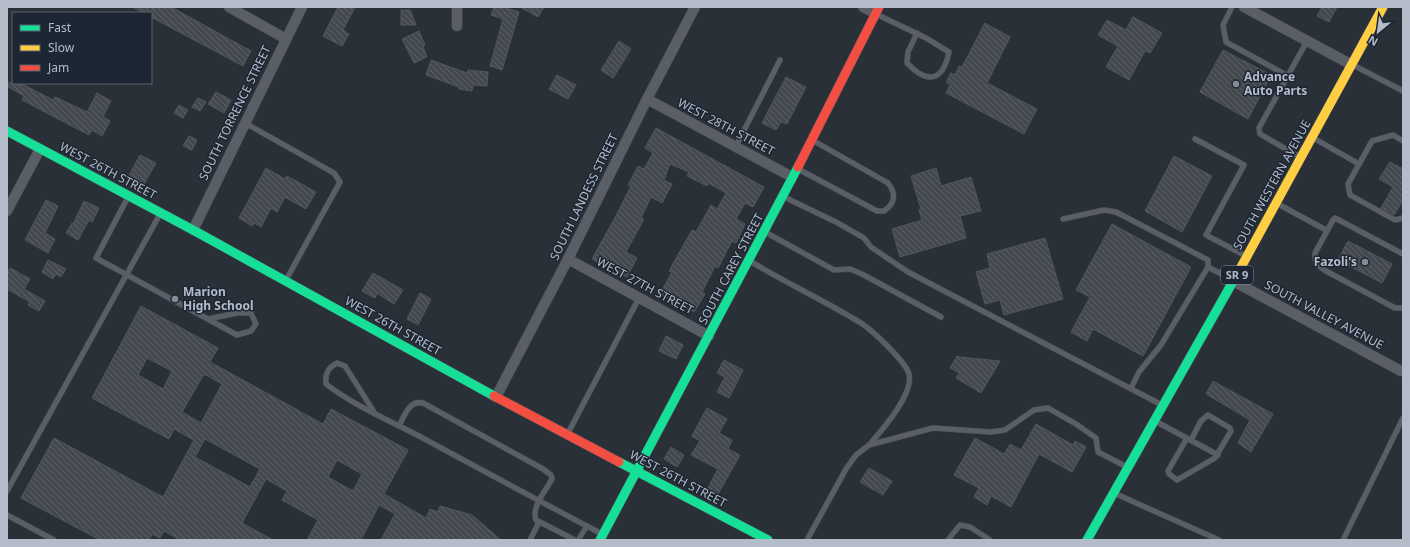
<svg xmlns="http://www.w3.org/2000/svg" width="1410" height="547" font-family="'Noto Sans',sans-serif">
	<defs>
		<pattern id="building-back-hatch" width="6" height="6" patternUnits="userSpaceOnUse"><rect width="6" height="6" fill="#444950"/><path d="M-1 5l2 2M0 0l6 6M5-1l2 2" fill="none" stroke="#5d6168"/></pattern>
	</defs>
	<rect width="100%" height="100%" fill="#2a3038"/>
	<g fill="url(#building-back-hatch)" stroke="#52575f" fill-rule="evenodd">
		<polygon points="133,7 171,7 251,51 243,66 151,17 151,13 144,13"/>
		<polygon points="338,7 355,7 343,30 349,34 342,46 323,36"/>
		<polygon points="494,7 503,7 519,12 502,70 490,66 503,19 491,15"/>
		<polygon points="520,7 544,7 538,17"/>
		<polygon points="1322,7 1337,7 1329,22 1317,16"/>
		<polygon points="401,10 410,10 416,25 401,25"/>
		<polygon points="1133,17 1162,33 1150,53 1145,51 1129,80 1106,67 1118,46 1098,35 1107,20 1126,30"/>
		<polygon points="985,23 1010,37 987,83 1037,109 1024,134 946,93 950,85 946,82 951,73 955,75 959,66 962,67"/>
		<polygon points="419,31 425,45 423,47 427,57 414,63 402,39"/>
		<polygon points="619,41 631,49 613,78 601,70"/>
		<polygon points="1223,50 1271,75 1248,119 1200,92"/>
		<polygon points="431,60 467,73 468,70 488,72 487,86 473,85 472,91 459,89 459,87 426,75"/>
		<polygon points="557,75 576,85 568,99 549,89"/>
		<polygon points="786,77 806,87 787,124 781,122 776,130 762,123"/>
		<polygon points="7,83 20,83 53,100 55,97 87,112 97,93 111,101 103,117 110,121 102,136 92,130 89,135 22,100 24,96 7,86"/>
		<polygon points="216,92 231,100 224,113 208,104"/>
		<polygon points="198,98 206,102 200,111 192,107"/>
		<polygon points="179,105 188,110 183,118 174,113"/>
		<polygon points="656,128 764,187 753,207 745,203 736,219 745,224 736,243 732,241 718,268 715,266 702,292 705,294 694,312 660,294 672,272 669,271 692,230 696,232 711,205 717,209 726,193 708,183 707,186 687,176 689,172 670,164 664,180 672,184 662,203 651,197 641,218 644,219 626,252 637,258 627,277 592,259 617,214 631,186 628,185 638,166 644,169 653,153 645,148"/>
		<polygon points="189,136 197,140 192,150 183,146"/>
		<polygon points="140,155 156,163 144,184 128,177"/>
		<polygon points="1174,156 1212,176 1182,232 1145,211"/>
		<polygon points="1390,162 1403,169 1403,200 1394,215 1381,208 1393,187 1379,179"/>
		<polygon points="266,168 285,179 287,176 316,192 306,209 285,197 277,212 271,208 261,227 254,223 252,226 239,218"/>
		<polygon points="936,168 941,186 971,177 981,211 960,216 966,238 900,257 892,229 922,220 919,210 921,209 911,176"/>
		<polygon points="46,200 58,206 45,233 55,239 48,253 25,240"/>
		<polygon points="84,201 99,208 92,222 89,220 78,240 66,233 72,223 73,224"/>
		<polygon points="1112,224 1191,267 1143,356 1093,329 1087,341 1071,332 1090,297 1076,290"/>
		<polygon points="1045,238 1063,299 1004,315 1000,300 985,304 976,272 990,268 987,254"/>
		<polygon points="1348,241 1392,264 1382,283 1338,260"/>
		<polygon points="48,260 66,269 61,277 56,274 53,279 42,272"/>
		<polygon points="10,268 30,279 24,289 45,301 39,311 28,305 30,302 7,289 7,273"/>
		<polygon points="373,273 403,290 394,304 377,293 375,298 362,291"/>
		<polygon points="420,293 431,299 418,325 407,319"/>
		<path d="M 141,306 L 218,348 L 210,362 L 323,424 L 331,409 L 408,450 L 384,494 L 426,518 L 430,509 L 438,512 L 440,506 L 472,515 L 501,540 L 381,540 L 395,514 L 379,505 L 361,540 L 307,540 L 318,520 L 282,500 L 287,491 L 266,479 L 242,523 L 273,540 L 180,540 L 164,531 L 160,538 L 152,534 L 149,540 L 100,540 L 21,498 L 54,438 L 163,497 L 194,440 L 174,429 L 169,439 L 92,398 ZM 147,358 L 172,371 L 163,389 L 138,375 ZM 204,374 L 222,384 L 201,423 L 182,412 ZM 205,439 L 260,469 L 250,487 L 195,457 ZM 337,460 L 362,474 L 353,491 L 328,477 Z"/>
		<polygon points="666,336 683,345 676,359 659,351"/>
		<polygon points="957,356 960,357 1000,361 981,393 956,378 959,373 950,368"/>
		<polygon points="724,360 743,370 729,398 717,392 725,377 717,373"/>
		<polygon points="1213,381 1273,414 1251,452 1238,443 1250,420 1206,394"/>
		<polygon points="707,408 727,419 719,433 732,440 728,449 740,455 718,494 708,488 718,469 691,455 700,441 692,436"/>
		<polygon points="1036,424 1073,445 1075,441 1086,447 1072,472 1039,454 1011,507 991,496 987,505 974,497 979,488 954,475 975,438 1004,454 1010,444 1021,450"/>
		<polygon points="671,447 684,455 677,467 664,459"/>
		<polygon points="869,468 892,481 883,495 860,482"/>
	</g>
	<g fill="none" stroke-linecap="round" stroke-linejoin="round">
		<defs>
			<g id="lane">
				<polyline points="1232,7 1223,25 1226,42 1288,76"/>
				<path d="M 876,14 L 926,38 L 949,52 C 943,82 927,84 907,63 L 908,52 L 917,33"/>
				<polyline points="1355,66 1403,91"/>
				<polyline points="245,123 334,173 340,182 286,280"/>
				<polyline points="1195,139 1244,165 1206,235 1244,255"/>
				<polyline points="1315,139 1359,164"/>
				<polyline points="1403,141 1393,135 1372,141 1348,184 1350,195 1395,220 1403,218"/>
				<polyline points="736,146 780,60"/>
				<polyline points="1298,156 1260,134 1259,128 1307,41"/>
				<path d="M 798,169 L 877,211 L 884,211 C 896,203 896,193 888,183 L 812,140"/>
				<polyline points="128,197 96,258 237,335 251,331 256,324 251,313 237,313 208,319"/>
				<polyline points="784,197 836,222 864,238 871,247 908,272 1160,404"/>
				<polyline points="1278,204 1326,230"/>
				<polyline points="1063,219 1104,210 1116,212 1208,260 1208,267"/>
				<polyline points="765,232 834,270 850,269 862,274 941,317"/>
				<path d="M 1403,254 L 1335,218 L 1333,220 L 1315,253 C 1314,262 1318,266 1326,271 L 1395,308 L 1403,308"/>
				<path d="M 750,261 C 786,283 825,301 861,323 C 872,330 906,362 909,374 C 914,394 882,430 870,444"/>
				<polyline points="1131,388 1139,372 1161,345 1208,267 1231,279"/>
				<path d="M 374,412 L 345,366 L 337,363 C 328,368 325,373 326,384 C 353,405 388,420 419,436 C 480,469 541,502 602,534"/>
				<polyline points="1157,422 1218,455"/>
				<path d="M 399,426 C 405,415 409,400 423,403 L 543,469 L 551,475 L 552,479 C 546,490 531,507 536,520 L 575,540"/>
				<polyline points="568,433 639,298"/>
				<polyline points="1187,438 1168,471 1169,474 1177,480 1215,458 1231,431 1230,428 1208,415 1201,421 1191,440"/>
				<polyline points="7,491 160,214"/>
				<polyline points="1116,494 1219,540"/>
				<polyline points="7,515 54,540"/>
				<polyline points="530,540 539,522"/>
				<polyline points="578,540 587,526"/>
				<polyline points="807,540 846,469 856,455 869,445 933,428 991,432 1005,430 1034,410 1048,408 1076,424 1096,438 1098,452 1125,466"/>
				<polyline points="948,540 960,525 970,527 990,540"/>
				<polyline points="1343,540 1403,418"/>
			</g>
			<g id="street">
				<polyline points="229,7 286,39"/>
				<polyline points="457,7 457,26"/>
				<polyline points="863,7 875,13"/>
				<polyline points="1244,7 1352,65"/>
				<polyline points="647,99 792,177"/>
				<polyline points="7,211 40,149"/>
				<polyline points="193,230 302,7"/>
				<polyline points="568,259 709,336"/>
				<polyline points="1233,281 1401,371 1403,370"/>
				<polyline points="496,397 568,259 647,99 695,7"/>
			</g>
			<g id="fast">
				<polyline points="7,131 193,230 494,396"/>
				<polyline points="619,462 768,540"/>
				<polyline points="600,540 798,167"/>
				<polyline points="1087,540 1240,269"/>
			</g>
			<polyline id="slow" points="1240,269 1383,7"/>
			<g id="jam">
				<polyline points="798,167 879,7"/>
				<polyline points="494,396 619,462"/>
			</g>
		</defs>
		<use href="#lane" stroke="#484c53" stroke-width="6"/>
		<use href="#street" stroke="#484c53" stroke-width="11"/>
		<use href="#fast" stroke="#484c53" stroke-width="10"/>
		<use href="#slow" stroke="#484c53" stroke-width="10"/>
		<use href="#jam" stroke="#484c53" stroke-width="10"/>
		<use href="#lane" stroke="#5a5e66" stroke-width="5"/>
		<use href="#street" stroke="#5a5e66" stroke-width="10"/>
		<use href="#fast" stroke="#16e098" stroke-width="9"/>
		<use href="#slow" stroke="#ffcf43" stroke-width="9"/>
		<use href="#jam" stroke="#f24e42" stroke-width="9"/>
	</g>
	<g fill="#848b96" stroke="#1d2633" stroke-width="1.5">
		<circle cx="1236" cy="84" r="4"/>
		<circle cx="1365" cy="262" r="4"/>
		<circle cx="175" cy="299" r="4"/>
	</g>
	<g text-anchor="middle" stroke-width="3" stroke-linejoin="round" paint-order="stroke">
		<rect fill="#1d2633" stroke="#878f9c" stroke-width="1" x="1221" y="266" width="32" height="18" rx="3"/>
		<g font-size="11" font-weight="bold" fill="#b4bcc9">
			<text x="1237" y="279">SR 9</text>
		</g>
		<g font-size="12" font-weight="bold" fill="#b4bcc9" stroke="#1d2633" text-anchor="start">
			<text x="1244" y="81">Advance<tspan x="1244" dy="14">Auto Parts</tspan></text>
			<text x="1357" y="266" text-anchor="end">Fazoli's</text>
			<text x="183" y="296">Marion<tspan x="183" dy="14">High School</tspan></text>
		</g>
		<g font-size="12" fill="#b4bcc9" stroke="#1d2633">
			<text transform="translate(235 113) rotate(-64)" y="4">SOUTH TORRENCE STREET</text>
			<text transform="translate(726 127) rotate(28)" y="4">WEST 28TH STREET</text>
			<text transform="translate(108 171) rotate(28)" y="4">WEST 26TH STREET</text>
			<text transform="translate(1272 185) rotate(-61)" y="4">SOUTH WESTERN AVENUE</text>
			<text transform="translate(584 197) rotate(-64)" y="4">SOUTH LANDESS STREET</text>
			<text transform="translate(731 269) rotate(-62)" y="4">SOUTH CAREY STREET</text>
			<text transform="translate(645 286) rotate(28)" y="4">WEST 27TH STREET</text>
			<text transform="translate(1324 315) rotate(28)" y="4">SOUTH VALLEY AVENUE</text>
			<text transform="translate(393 326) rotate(29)" y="4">WEST 26TH STREET</text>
			<text transform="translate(678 479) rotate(28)" y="4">WEST 26TH STREET</text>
		</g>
	</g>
	<rect width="1410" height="547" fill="none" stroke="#b4bcc9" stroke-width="16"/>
	<rect x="12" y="12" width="140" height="72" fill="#1d2633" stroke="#59626f"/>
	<rect x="20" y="25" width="20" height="6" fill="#16e098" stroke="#59626f"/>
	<text x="48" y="32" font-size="12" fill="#b4bcc9">Fast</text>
	<rect x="20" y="45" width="20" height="6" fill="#ffcf43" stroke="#59626f"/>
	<text x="48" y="52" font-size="12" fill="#b4bcc9">Slow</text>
	<rect x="20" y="65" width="20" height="6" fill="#f24e42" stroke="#59626f"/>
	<text x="48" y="72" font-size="12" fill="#b4bcc9">Jam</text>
	<g transform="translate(1378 32) rotate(209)" stroke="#1d2633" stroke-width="3" paint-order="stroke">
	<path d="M0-3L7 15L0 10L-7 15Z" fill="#b4bcc9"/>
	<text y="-6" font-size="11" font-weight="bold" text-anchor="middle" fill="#b4bcc9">N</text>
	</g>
</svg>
